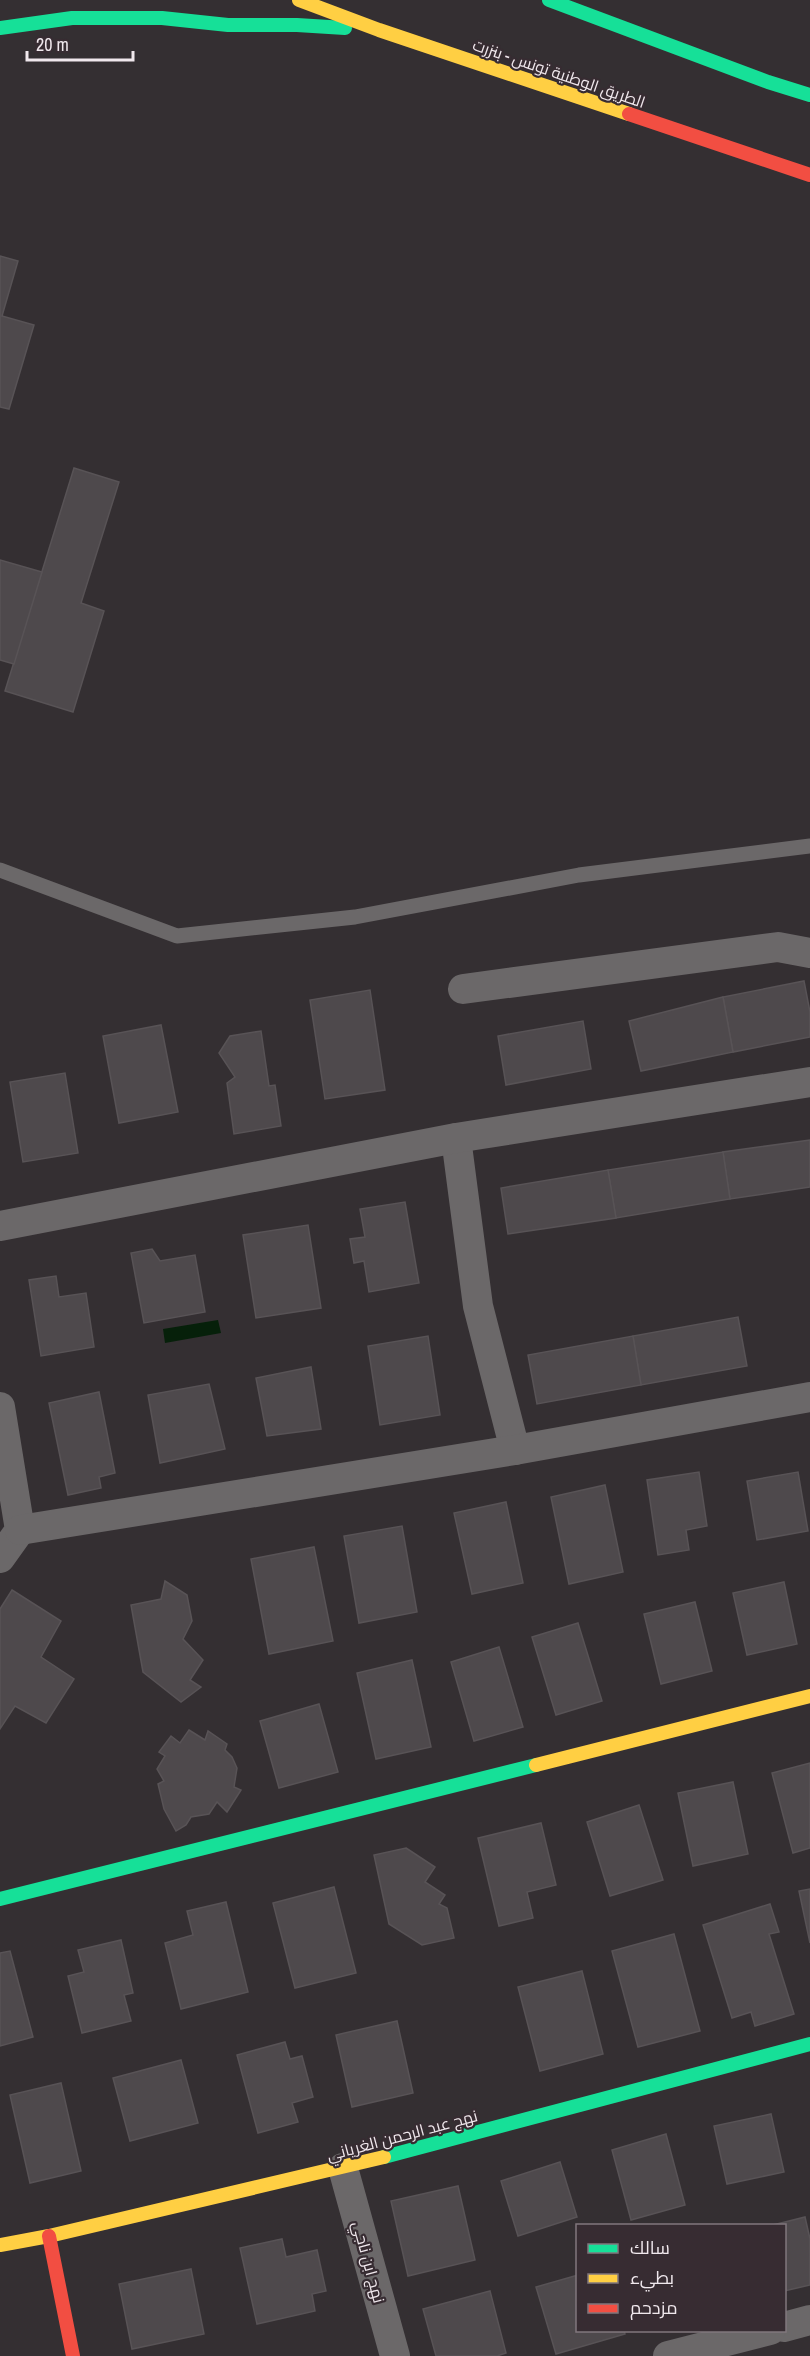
<svg xmlns="http://www.w3.org/2000/svg" width="810" height="2356" font-family="'Archivo Narrow',Cairo,sans-serif">
	<rect width="100%" height="100%" fill="#342f32"/>
	<polygon fill="#06200a" points="218,1320 221,1333 165,1343 163,1329"/>
	<g fill="#4e494c" stroke="#585356" stroke-width="1.5">
		<polygon points="0,256 18,261 2,316 34,325 9,409 0,407"/>
		<polygon points="74,468 119,482 81,603 104,611 73,712 5,691"/>
		<polygon points="0,560 42,572 14,664 0,660"/>
		<polygon points="804,981 810,1012 810,1037 733,1052 723,997"/>
		<polygon points="370,990 385,1090 325,1099 310,1000"/>
		<polygon points="723,997 733,1052 641,1071 629,1021"/>
		<polygon points="583,1021 591,1069 506,1085 498,1036"/>
		<polygon points="161,1025 178,1112 119,1123 103,1036"/>
		<polygon points="261,1031 269,1086 275,1085 281,1126 234,1134 227,1083 235,1077 219,1053 230,1036"/>
		<polygon points="65,1073 78,1153 23,1162 10,1082"/>
		<polygon points="810,1140 810,1187 730,1199 723,1152"/>
		<polygon points="723,1152 730,1199 616,1218 608,1170"/>
		<polygon points="608,1170 616,1218 508,1234 501,1188"/>
		<polygon points="405,1202 419,1283 369,1292 364,1261 354,1263 350,1239 365,1237 360,1209"/>
		<polygon points="308,1225 321,1308 256,1318 243,1235"/>
		<polygon points="152,1249 160,1261 195,1255 205,1312 144,1323 131,1253"/>
		<polygon points="56,1276 59,1297 86,1293 94,1347 41,1356 29,1280"/>
		<polygon points="738,1317 747,1366 641,1385 633,1336"/>
		<polygon points="428,1336 440,1415 380,1425 368,1346"/>
		<polygon points="633,1336 641,1385 537,1404 528,1355"/>
		<polygon points="311,1367 321,1429 267,1436 256,1378"/>
		<polygon points="209,1384 225,1449 160,1463 148,1395"/>
		<polygon points="99,1392 115,1473 99,1477 101,1488 68,1495 49,1403"/>
		<polygon points="699,1472 707,1526 686,1530 689,1550 658,1555 647,1480"/>
		<polygon points="798,1472 808,1531 757,1540 747,1481"/>
		<polygon points="605,1485 623,1572 569,1584 551,1497"/>
		<polygon points="506,1502 523,1583 472,1594 454,1513"/>
		<polygon points="402,1526 417,1612 359,1623 344,1536"/>
		<polygon points="314,1547 333,1641 269,1654 251,1559"/>
		<polygon points="165,1581 187,1595 192,1621 183,1639 203,1660 190,1680 201,1687 181,1702 143,1672 131,1605 161,1599"/>
		<polygon points="784,1582 797,1644 747,1655 733,1593"/>
		<polygon points="12,1590 61,1621 41,1657 74,1679 46,1723 15,1706 0,1729 0,1609"/>
		<polygon points="695,1602 712,1671 661,1684 644,1614"/>
		<polygon points="578,1623 602,1701 556,1715 532,1637"/>
		<polygon points="499,1647 523,1727 474,1741 451,1662"/>
		<polygon points="412,1660 431,1747 376,1759 357,1673"/>
		<polygon points="319,1704 338,1772 279,1788 260,1721"/>
		<polygon points="189,1730 205,1740 208,1731 227,1744 225,1750 232,1757 237,1768 234,1787 241,1790 227,1812 217,1802 209,1814 191,1817 186,1825 176,1831 164,1809 158,1784 164,1781 157,1769 165,1756 159,1752 171,1736 180,1743"/>
		<polygon points="810,1763 810,1848 793,1853 772,1773"/>
		<polygon points="733,1782 748,1854 693,1866 678,1793"/>
		<polygon points="639,1805 663,1880 610,1896 587,1822"/>
		<polygon points="541,1823 556,1885 527,1892 533,1918 499,1926 478,1838"/>
		<polygon points="406,1848 435,1867 425,1882 445,1895 439,1904 447,1908 454,1938 422,1945 389,1924 374,1855"/>
		<polygon points="334,1887 356,1973 295,1988 273,1903"/>
		<polygon points="810,1889 810,1943 799,1891"/>
		<polygon points="226,1902 248,1992 181,2009 165,1943 193,1935 187,1911"/>
		<polygon points="770,1904 779,1932 769,1934 794,2014 755,2026 751,2012 732,2018 703,1925"/>
		<polygon points="674,1934 700,2031 638,2047 612,1951"/>
		<polygon points="121,1940 133,1993 124,1995 131,2021 82,2033 68,1976 84,1972 78,1950"/>
		<polygon points="10,1951 33,2037 0,2046 0,1953"/>
		<polygon points="582,1971 603,2054 540,2071 518,1987"/>
		<polygon points="397,2021 413,2093 352,2107 336,2035"/>
		<polygon points="285,2042 290,2059 302,2056 313,2097 292,2103 298,2122 258,2133 237,2055"/>
		<polygon points="181,2060 198,2123 130,2141 113,2078"/>
		<polygon points="61,2083 81,2171 30,2183 10,2095"/>
		<polygon points="771,2114 784,2172 727,2184 714,2126"/>
		<polygon points="666,2134 685,2205 631,2220 612,2150"/>
		<polygon points="560,2162 577,2217 518,2236 501,2181"/>
		<polygon points="458,2186 475,2260 408,2276 391,2201"/>
		<polygon points="805,2217 810,2239 810,2285 784,2291 784,2226 769,2226"/>
		<polygon points="282,2239 286,2257 317,2250 326,2291 312,2294 315,2311 257,2324 240,2248"/>
		<polygon points="191,2269 204,2334 132,2349 119,2284"/>
		<polygon points="578,2275 578,2330 624,2330 625,2334 556,2354 536,2287"/>
		<polygon points="490,2291 506,2353 497,2356 436,2356 423,2309"/>
	</g>
	<g fill="none" stroke-linecap="round" stroke-linejoin="round">
		<polyline stroke="#6b6869" stroke-width="15" points="0,870 177,936 355,917 579,875 810,846"/>
		<g stroke="#6b6869" stroke-width="30">
			<polyline points="463,989 778,947 810,953"/>
			<polyline points="456,1138 478,1306 515,1450"/>
			<polyline points="0,1226 456,1138 810,1082"/>
			<polyline points="0,1407 20,1530 0,1558"/>
			<polyline points="20,1530 515,1450 810,1397"/>
			<polyline points="343,2168 395,2356"/>
			<polyline points="784,2327 810,2320"/>
			<polyline points="668,2356 770,2330"/>
		</g>
		<g stroke="#16e098" stroke-width="14">
			<polyline points="549,0 768,82 810,95"/>
			<polyline points="0,28 72,18 162,18 228,25 297,25 345,28"/>
			<polyline points="0,1899 536,1765"/>
			<polyline points="384,2157 810,2044"/>
		</g>
		<g stroke="#ffcf43" stroke-width="14">
			<polyline points="299,0 379,30 629,114"/>
			<polyline points="536,1765 810,1696"/>
			<polyline points="0,2245 49,2236 384,2157"/>
		</g>
		<g stroke="#f24e42" stroke-width="14">
			<polyline points="629,114 810,175"/>
			<polyline points="49,2236 73,2356"/>
		</g>
	</g>
	<g text-anchor="middle" stroke-width="4.5" stroke-linejoin="round" paint-order="stroke">
		<g font-size="16" fill="#f0e8ed" stroke="#372c32">
			<text transform="translate(559 73) rotate(19)" y="6">الطريق الوطنية تونس - بنزرت</text>
			<text transform="translate(402 2135) rotate(-15)" y="6">نهج عبد الرحمن الغرياني</text>
			<text transform="translate(369 2262) rotate(75)" y="6">نهج ابن ناجي</text>
		</g>
	</g>
	<rect x="576" y="2224" width="210" height="108" fill="#372c32" stroke="#81777d" stroke-width="1.5"/>
	<rect x="588" y="2244" width="30" height="9" fill="#16e098" stroke="#81777d" stroke-width="1.5"/>
	<text x="630" y="2254" font-size="18" fill="#f0e8ed">سالك</text>
	<rect x="588" y="2274" width="30" height="9" fill="#ffcf43" stroke="#81777d" stroke-width="1.5"/>
	<text x="630" y="2284" font-size="18" fill="#f0e8ed">بطيء</text>
	<rect x="588" y="2304" width="30" height="9" fill="#f24e42" stroke="#81777d" stroke-width="1.5"/>
	<text x="630" y="2314" font-size="18" fill="#f0e8ed">مزدحم</text>
	<path d="M27 51v9h106v-9" fill="none" stroke="#f0e8ed" stroke-width="3"/>
	<text x="36" y="51" font-size="18" fill="#f0e8ed" stroke="#372c32" stroke-width="4.5" paint-order="stroke">20 m</text>
</svg>
